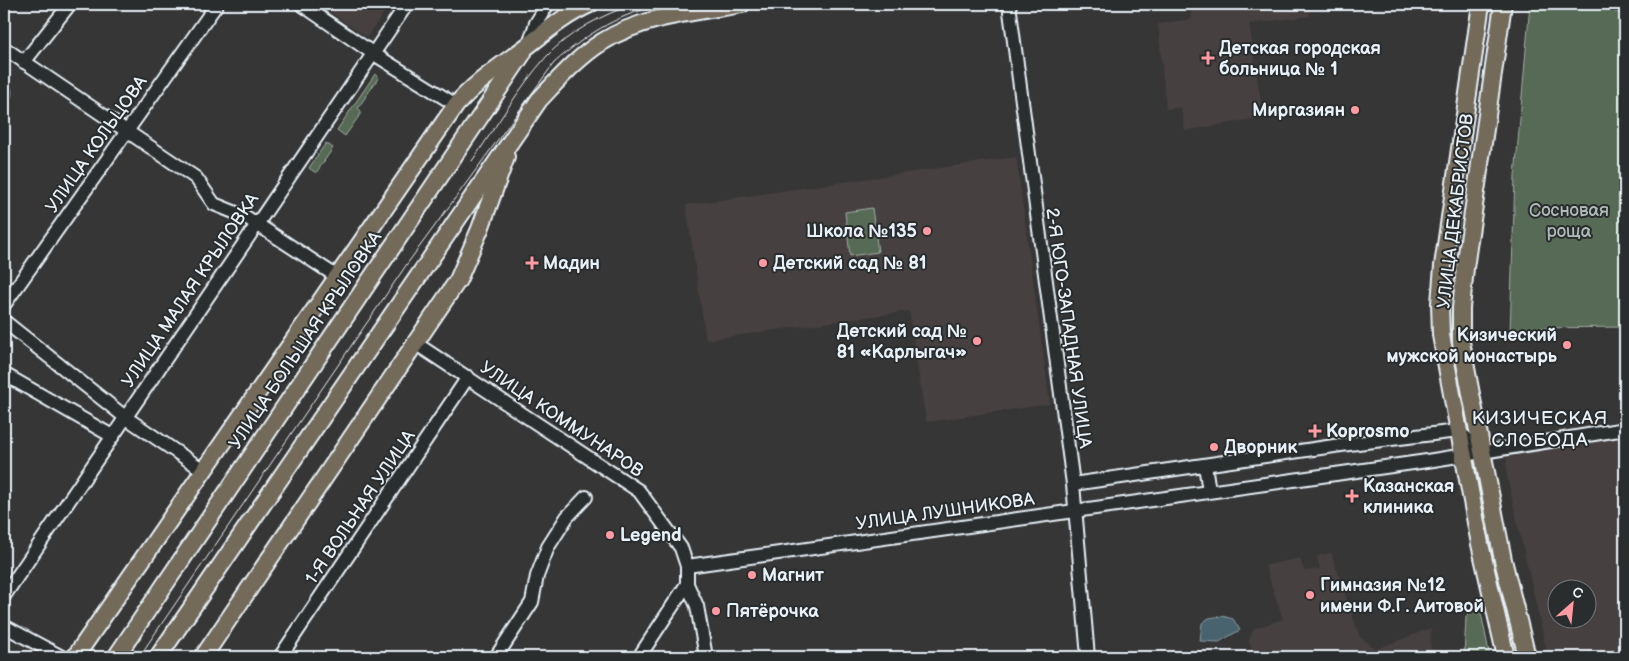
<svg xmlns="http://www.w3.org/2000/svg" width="1629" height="661" font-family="'Balsamiq Sans',sans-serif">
	<rect width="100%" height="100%" fill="#373636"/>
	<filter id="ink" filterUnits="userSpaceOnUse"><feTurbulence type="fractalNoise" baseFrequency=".02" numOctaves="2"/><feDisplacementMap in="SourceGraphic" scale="10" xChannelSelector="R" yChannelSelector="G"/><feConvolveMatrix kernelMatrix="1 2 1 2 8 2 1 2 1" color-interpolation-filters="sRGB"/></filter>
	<g filter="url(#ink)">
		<g fill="#46403f" fill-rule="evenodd">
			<polygon points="338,4 390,4 367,37 331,13"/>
			<polygon points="1190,4 1308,4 1310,16 1249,24 1263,117 1185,131 1181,107 1166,109 1158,24 1192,19"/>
			<polygon points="1016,157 1050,404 926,422 909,311 706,340 686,205"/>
			<path d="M 1625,432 L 1625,657 L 1548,657 L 1507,477 L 1506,453 ZM 1556,588 L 1586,588 L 1586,618 L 1556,618 Z"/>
			<polygon points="1331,553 1360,637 1377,649 1431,628 1430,657 1255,657 1249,642 1253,629 1283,619 1265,566 1300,558 1304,571 1320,569 1317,556"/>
		</g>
		<g fill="#576a55" stroke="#a0aea6">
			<polygon points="1530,4 1613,4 1615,12 1625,12 1625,327 1536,328 1510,334 1515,176"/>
			<polygon points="375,74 379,77 358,108 362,112 345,136 337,130"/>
			<polygon points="326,143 333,148 316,173 309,168"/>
			<polygon points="872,208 878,252 850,256 845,212"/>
			<polygon points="1480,608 1490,657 1464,657 1466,617 1469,612"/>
		</g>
		<polygon fill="#4a646e" stroke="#899ca5" points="1222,616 1233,619 1240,630 1219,642 1200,641 1202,623 1209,618"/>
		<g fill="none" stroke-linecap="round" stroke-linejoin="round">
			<defs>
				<g id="minor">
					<polyline points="301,4 374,54 456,105"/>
					<polyline points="1009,4 1073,484 1088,657"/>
					<polyline points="529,45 536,23 548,4"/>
					<polyline points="4,48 196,178 214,204 246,217 336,276"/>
					<polyline points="24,62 70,4"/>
					<polyline points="4,91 4,94"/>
					<polyline points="4,305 217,4"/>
					<polyline points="4,321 125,417 203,470"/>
					<polyline points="415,343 639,491 681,548 687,566 687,584 639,657"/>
					<polyline points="4,374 112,436"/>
					<polyline points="1205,465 1209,491"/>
					<polyline points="1073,484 1341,445 1458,431 1482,451"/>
					<polyline points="687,566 1427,461 1625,429"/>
					<polyline points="687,584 697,606 706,657"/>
					<polyline points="4,596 407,4"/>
					<polyline points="4,626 62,657"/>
					<polyline points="280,657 468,377"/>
					<polyline points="496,657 532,602 537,576 548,547 567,517 586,497"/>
				</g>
				<g id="major">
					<polyline points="1481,4 1443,266 1440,303 1441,335 1480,544 1506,657"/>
					<polyline points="1503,4 1465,268 1461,308 1461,342 1503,560 1527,657"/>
					<path d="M 75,657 L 456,105 C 478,80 504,64 530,44 C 549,29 567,14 590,4"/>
					<polyline points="116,657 523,53"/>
					<path d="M 158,657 L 539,100 C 558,80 578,57 602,42 C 643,16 695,12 742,4"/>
					<polyline points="203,657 458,280 480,229 506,157"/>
				</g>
			</defs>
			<use href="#minor" stroke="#e8f1f8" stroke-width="16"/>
			<use href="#major" stroke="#e8f1f8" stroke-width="20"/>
			<use href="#minor" stroke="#2a2d2e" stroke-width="12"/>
			<use href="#major" stroke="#736b5a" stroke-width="16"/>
			<g stroke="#e8f1f8" stroke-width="1">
				<path d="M 472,161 C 496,127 518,89 546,57 C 569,32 603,14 635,4"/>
				<path d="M 139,657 L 407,264 L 554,63 C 589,32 621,12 668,4"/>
			</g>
		</g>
	</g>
	<g fill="#ff9aa2" stroke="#2a2d2e" stroke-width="2">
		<path d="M1205.5 50.5h5v5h5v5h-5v5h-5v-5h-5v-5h5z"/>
		<circle cx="1355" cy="110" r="5"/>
		<circle cx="927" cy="231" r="5"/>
		<path d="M529.5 255.5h5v5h5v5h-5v5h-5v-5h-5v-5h5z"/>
		<circle cx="763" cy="263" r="5"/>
		<circle cx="977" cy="341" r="5"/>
		<circle cx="1567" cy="345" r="5"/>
		<path d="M1312.5 423.5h5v5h5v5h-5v5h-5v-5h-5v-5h5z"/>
		<circle cx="1214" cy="447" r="5"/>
		<path d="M1349.5 488.5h5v5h5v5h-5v5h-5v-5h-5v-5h5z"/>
		<circle cx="610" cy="535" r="5"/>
		<circle cx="752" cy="575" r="5"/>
		<circle cx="1310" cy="595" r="5"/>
		<circle cx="716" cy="611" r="5"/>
	</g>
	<g text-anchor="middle" stroke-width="4" stroke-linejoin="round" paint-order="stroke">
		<g font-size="18" font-weight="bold" fill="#e8f1f8" stroke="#2a2d2e" text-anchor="start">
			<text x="1219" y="54">Детская городская<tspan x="1219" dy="21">больница № 1</tspan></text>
			<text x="1345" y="116" text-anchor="end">Миргазиян</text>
			<text x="917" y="237" text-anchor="end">Школа №135</text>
			<text x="543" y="269">Мадин</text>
			<text x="773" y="269">Детский сад № 81</text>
			<text x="967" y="337" text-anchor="end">Детский сад №<tspan x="967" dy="21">81 «Карлыгач»</tspan></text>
			<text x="1557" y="341" text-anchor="end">Кизический<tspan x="1557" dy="21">мужской монастырь</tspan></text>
			<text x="1326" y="437">Koprosmo</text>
			<text x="1224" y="453">Дворник</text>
			<text x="1363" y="492">Казанская<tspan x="1363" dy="21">клиника</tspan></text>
			<text x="620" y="541">Legend</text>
			<text x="762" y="581">Магнит</text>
			<text x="1320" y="591">Гимназия №12<tspan x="1320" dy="21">имени Ф.Г. Аитовой</tspan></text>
			<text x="726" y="617">Пятёрочка</text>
		</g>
		<g font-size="18" fill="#e8f1f8" stroke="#2a2d2e">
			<text transform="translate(96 144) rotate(-55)" y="6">УЛИЦА КОЛЬЦОВА</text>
			<text transform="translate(1455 211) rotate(-83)" y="6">УЛИЦА ДЕКАБРИСТОВ</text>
			<text transform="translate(190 290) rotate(-56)" y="6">УЛИЦА МАЛАЯ КРЫЛОВКА</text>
			<text transform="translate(1069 328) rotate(82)" y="6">2-Я ЮГО-ЗАПАДНАЯ УЛИЦА</text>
			<text transform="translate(305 340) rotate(-56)" y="6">УЛИЦА БОЛЬШАЯ КРЫЛОВКА</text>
			<text transform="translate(562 419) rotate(34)" y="6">УЛИЦА КОММУНАРОВ</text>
			<text transform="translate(360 507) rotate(-56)" y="6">1-Я ВОЛЬНАЯ УЛИЦА</text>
			<text transform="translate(945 511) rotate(-8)" y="6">УЛИЦА ЛУШНИКОВА</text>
		</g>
		<g font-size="18" fill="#aebbb7" stroke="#2a2d2e">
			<text x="1569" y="216">Сосновая<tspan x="1569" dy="21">роща</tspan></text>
		</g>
		<g font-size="19" letter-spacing="1" fill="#e8f1f8" stroke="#2a2d2e">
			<text x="1540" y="424">КИЗИЧЕСКАЯ<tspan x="1540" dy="22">СЛОБОДА</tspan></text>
		</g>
	</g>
	<rect width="1629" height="661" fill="none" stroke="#2a2d2e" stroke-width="20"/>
	<rect x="10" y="10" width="1609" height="641" fill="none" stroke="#e8f1f8" stroke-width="2" filter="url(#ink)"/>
	<g transform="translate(1572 604) rotate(27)"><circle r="24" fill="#2a2d2e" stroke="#767b7f"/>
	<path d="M0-4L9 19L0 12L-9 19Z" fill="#ff9aa2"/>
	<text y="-8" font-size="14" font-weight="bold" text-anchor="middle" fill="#e8f1f8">С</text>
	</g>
</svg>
